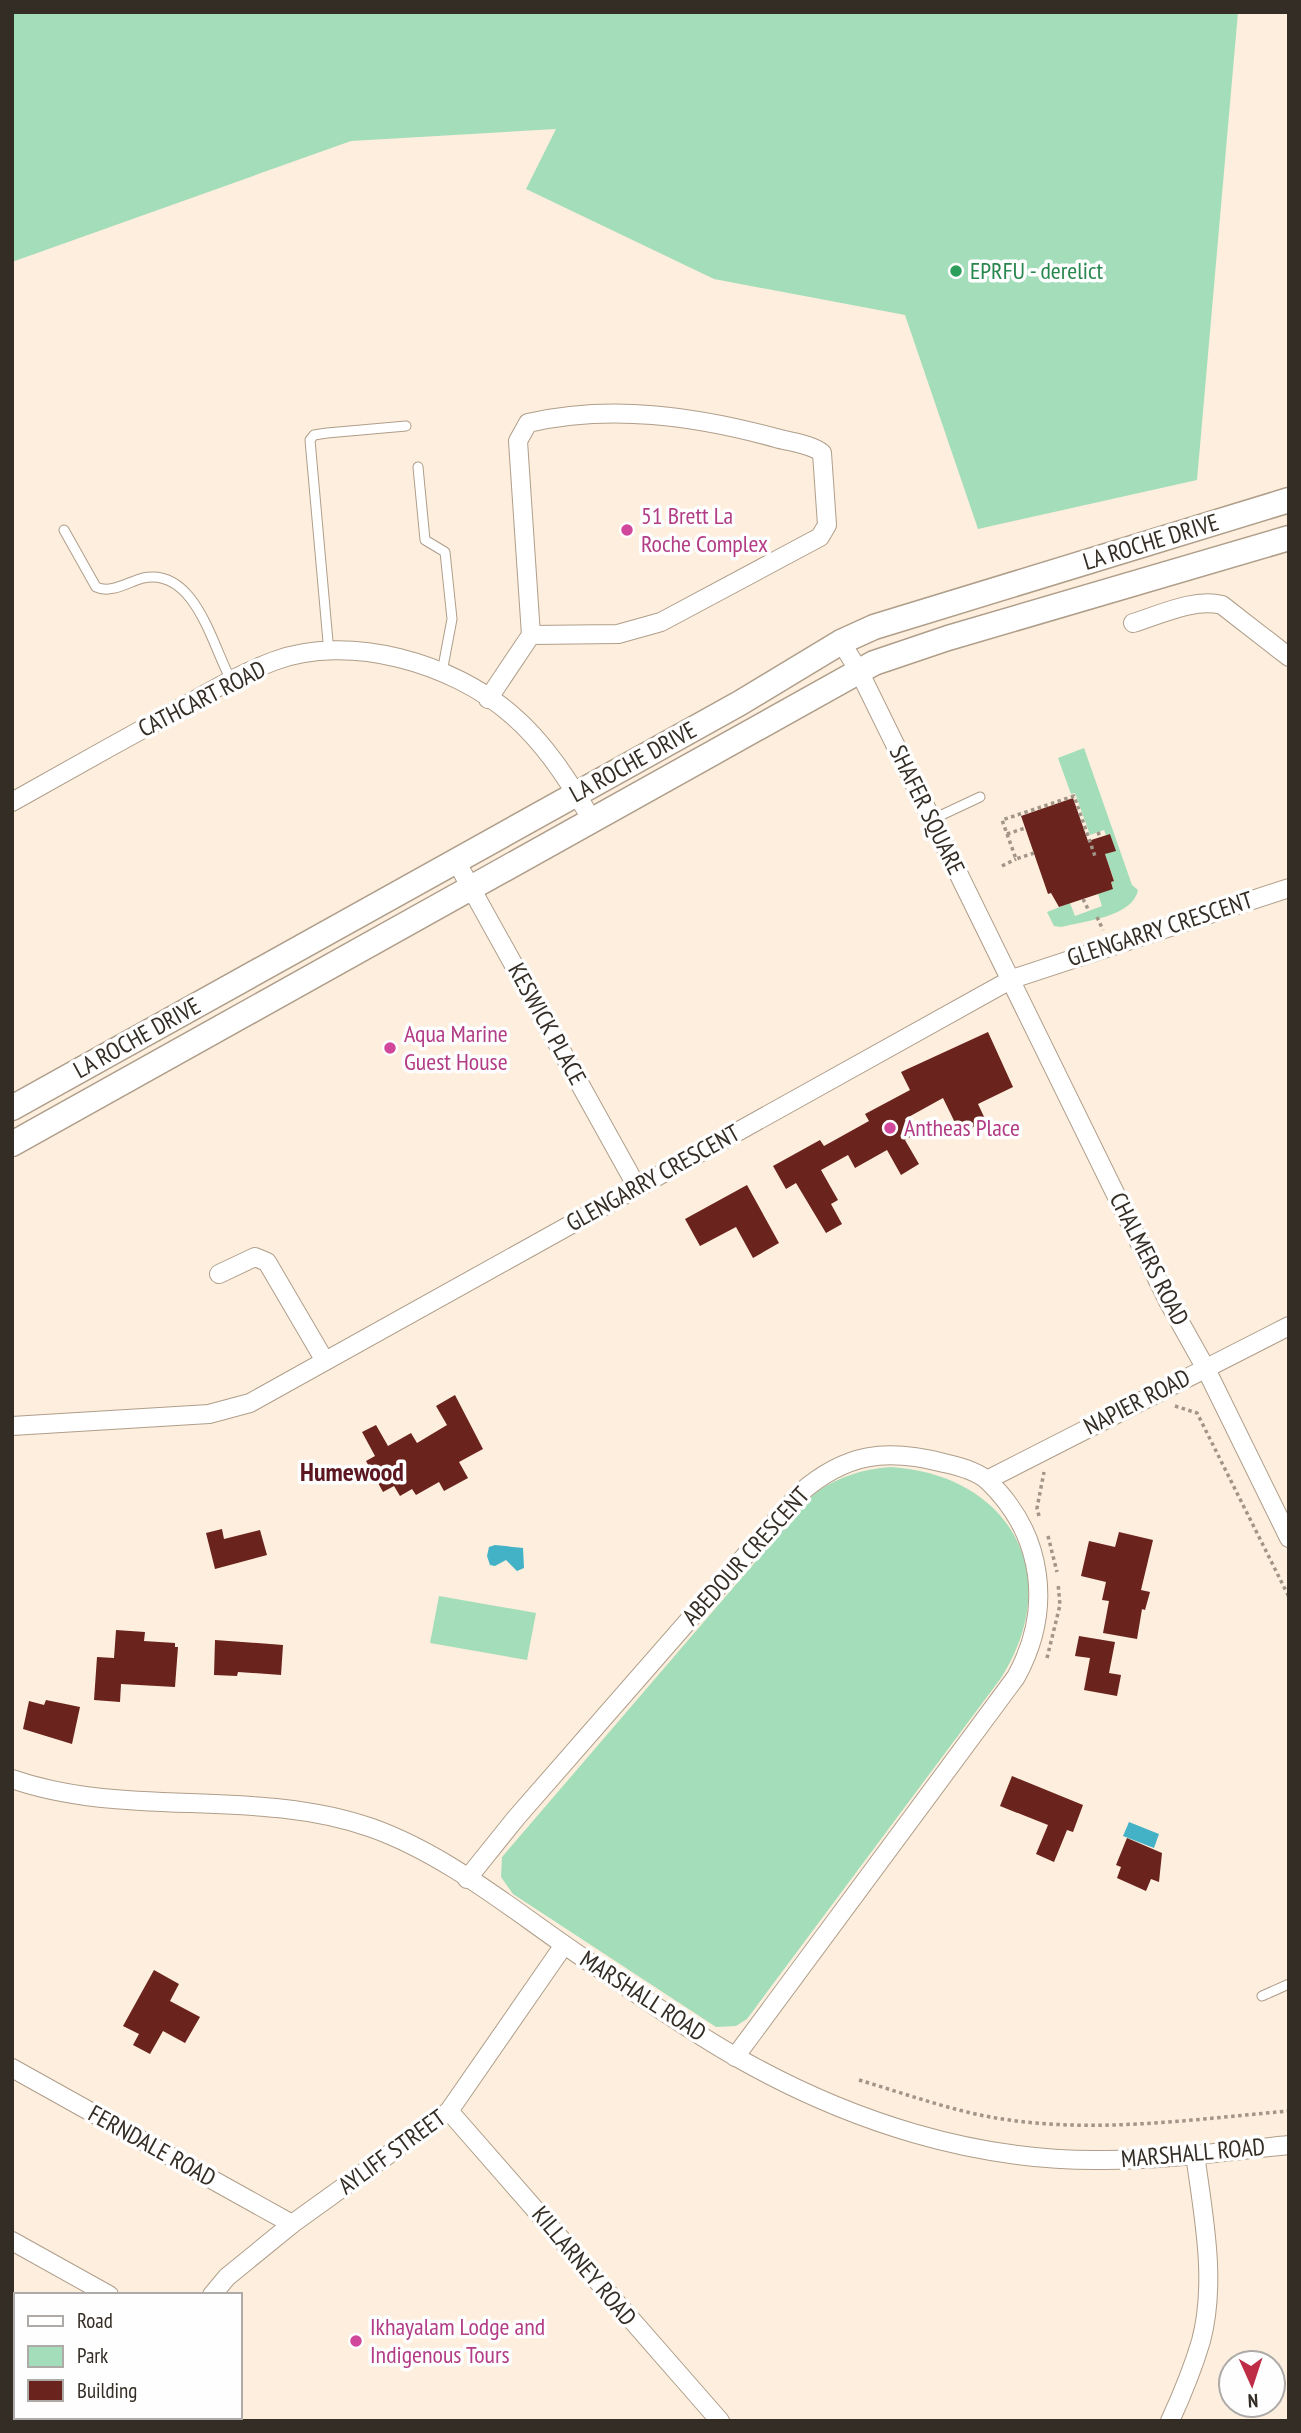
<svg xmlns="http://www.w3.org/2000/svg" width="1301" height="2433" font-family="'PT Sans Narrow',sans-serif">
	<rect width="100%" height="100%" fill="#fdeedd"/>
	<g fill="#a4ddba">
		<polygon points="12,12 1238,12 1197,480 978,529 905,315 714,279 526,189 556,129 351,141 12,262"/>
		<path d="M 1084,748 L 1132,885 L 1138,890 C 1133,917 1084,921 1061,927 L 1054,926 L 1047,912 L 1070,903 L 1075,916 L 1102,906 L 1098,894 L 1113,888 L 1111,882 L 1114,880 L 1105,854 L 1115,850 L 1110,834 L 1106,835 L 1104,830 L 1090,835 L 1075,793 L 1071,794 L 1058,758 Z"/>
		<path d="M 891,1467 C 1010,1475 1066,1575 1001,1678 L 747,2019 L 736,2026 L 716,2027 L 513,1894 L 501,1877 L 502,1857 L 811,1497 C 833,1478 862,1469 891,1467 Z"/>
		<polygon points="439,1596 536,1613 527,1660 430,1643"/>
	</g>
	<g fill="#43b2c6">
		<polygon points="495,1545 523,1548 524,1568 517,1571 506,1560 495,1566 490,1565 487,1556 489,1547"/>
		<polygon points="1129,1822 1159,1834 1154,1848 1123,1836"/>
	</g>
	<g fill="#6a231d">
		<polygon points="1073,798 1088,841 1110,834 1116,851 1105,854 1114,881 1111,882 1113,889 1059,907 1051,893 1048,894 1021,816"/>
		<polygon points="988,1032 1013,1087 978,1104 986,1121 960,1133 943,1098 905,1119 914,1135 905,1140 919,1164 901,1175 887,1150 855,1168 848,1155 821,1170 838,1200 831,1204 842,1224 826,1233 796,1183 786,1189 773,1166 820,1140 824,1146 869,1121 865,1114 910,1090 901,1072"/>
		<polygon points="747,1185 779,1243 753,1258 736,1227 700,1246 685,1219"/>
		<polygon points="455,1395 483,1449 459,1462 468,1478 444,1491 439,1482 416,1495 412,1489 400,1496 394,1486 383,1492 366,1461 375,1456 362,1432 376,1425 388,1446 411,1433 417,1443 447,1425 436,1406"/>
		<polygon points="222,1529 224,1539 260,1530 267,1555 215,1569 206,1533"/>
		<polygon points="1119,1532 1153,1540 1141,1590 1150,1592 1145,1610 1142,1609 1137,1639 1103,1633 1109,1601 1102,1600 1106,1582 1081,1576 1089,1541 1115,1547"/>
		<polygon points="116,1630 145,1632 144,1641 175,1643 175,1647 178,1647 175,1687 121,1684 120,1702 94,1700 97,1657 114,1658"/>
		<polygon points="1079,1636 1115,1642 1109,1673 1121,1675 1117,1696 1084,1690 1090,1658 1075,1656"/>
		<polygon points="215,1640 283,1645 281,1675 238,1672 237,1676 214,1675"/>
		<polygon points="46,1700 80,1707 72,1744 23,1729 29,1701 44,1705"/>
		<polygon points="1012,1776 1083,1805 1073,1832 1067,1830 1054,1862 1036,1854 1048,1825 1000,1806"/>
		<polygon points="1127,1838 1162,1853 1159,1882 1151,1879 1146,1891 1117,1878 1121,1867 1116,1865"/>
		<polygon points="154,1970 179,1984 170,2001 200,2017 185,2043 163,2031 150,2054 133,2045 139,2034 123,2026"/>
	</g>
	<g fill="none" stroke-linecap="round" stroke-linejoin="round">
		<defs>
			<g id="lane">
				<polyline points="418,467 425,540 445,552 452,619 442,672"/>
				<path d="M 64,530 L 96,587 C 111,594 128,582 143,578 C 195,567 212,645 231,680"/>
				<polyline points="329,653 310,440 314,435 327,433 406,426"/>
				<polyline points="931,820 980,797"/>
				<polyline points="1262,1996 1289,1984"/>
			</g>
			<g id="street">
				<path d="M 1133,623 C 1160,615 1193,598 1222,605 L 1289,657"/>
				<polyline points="841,642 859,671 1168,1301 1205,1367 1289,1538"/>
				<path d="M 488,699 L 531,635 L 518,441 L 528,423 C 611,404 695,416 776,438 C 790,442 811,444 822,453 L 827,525 L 820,537 L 661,622 L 618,634 L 531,635"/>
				<path d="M 12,802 C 65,772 117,743 170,714 C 204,695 237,675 274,661 C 349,633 453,663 512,715 C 545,743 570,783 592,820"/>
				<polyline points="456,861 637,1187"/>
				<polyline points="219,1274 255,1257 267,1262 325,1361"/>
				<polyline points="12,1426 209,1414 250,1403 1012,979 1289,888"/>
				<polyline points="987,1480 1289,1326"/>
				<path d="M 12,1779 C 127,1819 256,1787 372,1828 C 453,1857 522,1918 594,1965 C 641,1996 688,2030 738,2058 C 849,2121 975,2162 1104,2160 C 1166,2160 1228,2151 1289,2145"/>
				<path d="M 467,1879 L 516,1818 L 800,1493 C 846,1453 886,1448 944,1463 C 958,1466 977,1471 988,1481 C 1044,1535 1053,1610 1016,1677 L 735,2057"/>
				<polyline points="12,2068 292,2224"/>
				<polyline points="449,2111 720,2421"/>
				<polyline points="12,2241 109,2295"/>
				<polyline points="212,2295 227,2277 292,2224 449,2111 564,1945"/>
				<polyline points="12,2311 16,2313"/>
				<polyline points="213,2417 219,2421"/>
				<polyline points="144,2421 145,2417"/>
				<path d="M 1170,2421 C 1182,2395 1193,2368 1201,2341 C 1217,2281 1203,2214 1195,2154"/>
			</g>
			<g id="secondary">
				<polyline points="12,1108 740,703 841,642 874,627 1289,500"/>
				<polyline points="12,1144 874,663 948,638 1289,538"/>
			</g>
		</defs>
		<use href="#lane" stroke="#af9e8a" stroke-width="11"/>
		<use href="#street" stroke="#af9e8a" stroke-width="20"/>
		<use href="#secondary" stroke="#af9e8a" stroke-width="27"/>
		<g stroke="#a09588" stroke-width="3.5" stroke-dasharray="3.5 3.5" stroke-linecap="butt">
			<polyline points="1098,832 1100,837"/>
			<polyline points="1007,834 1025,828"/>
			<polyline points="1034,853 1016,859 1002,820 1074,796 1096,859"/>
			<polyline points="1002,866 1016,859"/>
			<polyline points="1083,899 1089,911"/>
			<polyline points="1097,917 1103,930"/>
			<polyline points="1175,1406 1197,1413 1289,1597"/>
			<polyline points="1039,1516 1037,1508 1044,1472"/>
			<polyline points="1048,1536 1057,1572"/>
			<polyline points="1047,1658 1060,1605 1058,1583"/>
			<path d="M 859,2080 C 896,2091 933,2104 971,2113 C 1075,2137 1184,2120 1289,2111"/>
		</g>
		<use href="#lane" stroke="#fff" stroke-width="9"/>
		<use href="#street" stroke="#fff" stroke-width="18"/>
		<use href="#secondary" stroke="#fff" stroke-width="24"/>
	</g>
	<circle fill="#2e9e5b" stroke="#fefefe" stroke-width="2.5" cx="956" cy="271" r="7"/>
	<g fill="#d1479c" stroke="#fefefe" stroke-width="2.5">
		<circle cx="627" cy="530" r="7"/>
		<circle cx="390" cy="1048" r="7"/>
		<circle cx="890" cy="1128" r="7"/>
		<circle cx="356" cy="2341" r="7"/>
	</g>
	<g text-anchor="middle" stroke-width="7" stroke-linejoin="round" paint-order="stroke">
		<g font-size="24" fill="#27864d" stroke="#fefefe" text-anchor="start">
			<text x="970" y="279">EPRFU - derelict</text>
		</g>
		<g font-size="24" fill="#b23c85" stroke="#fefefe" text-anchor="start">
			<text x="641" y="524">51 Brett La<tspan x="641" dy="28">Roche Complex</tspan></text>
			<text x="404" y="1042">Aqua Marine<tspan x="404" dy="28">Guest House</tspan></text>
			<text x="904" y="1136">Antheas Place</text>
			<text x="370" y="2335">Ikhayalam Lodge and<tspan x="370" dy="28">Indigenous Tours</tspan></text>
		</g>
		<g font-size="24" fill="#342d25" stroke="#fefefe">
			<text transform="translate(1151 542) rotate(-17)" y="8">LA ROCHE DRIVE</text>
			<text transform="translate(202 699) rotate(-27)" y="8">CATHCART ROAD</text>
			<text transform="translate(633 762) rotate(-29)" y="8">LA ROCHE DRIVE</text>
			<text transform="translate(927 810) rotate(64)" y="8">SHAFER SQUARE</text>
			<text transform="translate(1160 929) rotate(-18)" y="8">GLENGARRY CRESCENT</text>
			<text transform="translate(547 1024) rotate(61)" y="8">KESWICK PLACE</text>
			<text transform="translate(137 1038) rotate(-29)" y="8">LA ROCHE DRIVE</text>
			<text transform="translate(653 1178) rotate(-29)" y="8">GLENGARRY CRESCENT</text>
			<text transform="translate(1149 1259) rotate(63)" y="8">CHALMERS ROAD</text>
			<text transform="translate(1137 1402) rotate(-27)" y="8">NAPIER ROAD</text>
			<text transform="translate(746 1556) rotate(-48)" y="8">ABEDOUR CRESCENT</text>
			<text transform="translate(643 1996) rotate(33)" y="8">MARSHALL ROAD</text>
			<text transform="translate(152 2146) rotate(29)" y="8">FERNDALE ROAD</text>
			<text transform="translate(392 2152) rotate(-36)" y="8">AYLIFF STREET</text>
			<text transform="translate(1193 2153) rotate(-5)" y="8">MARSHALL ROAD</text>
			<text transform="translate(584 2266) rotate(50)" y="8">KILLARNEY ROAD</text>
		</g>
		<g font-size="26" font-weight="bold" fill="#5c1720" stroke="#fefefe">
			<text x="352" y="1481">Humewood</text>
		</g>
	</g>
	<rect width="1301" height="2433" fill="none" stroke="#342d25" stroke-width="28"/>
	<rect x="14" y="2293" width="228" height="126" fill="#fefefe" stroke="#adaaa7" stroke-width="2"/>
	<rect x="28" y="2316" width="35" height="10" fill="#ffffff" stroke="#adaaa7" stroke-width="2"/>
	<text x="77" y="2328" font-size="21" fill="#342d25">Road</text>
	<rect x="28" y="2346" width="35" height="21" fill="#a4ddba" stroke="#adaaa7" stroke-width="2"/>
	<text x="77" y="2363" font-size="21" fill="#342d25">Park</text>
	<rect x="28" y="2380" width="35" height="21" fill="#6a231d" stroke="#adaaa7" stroke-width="2"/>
	<text x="77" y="2398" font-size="21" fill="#342d25">Building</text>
	<g transform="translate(1252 2384) rotate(177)"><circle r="33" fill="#fefefe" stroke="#adaaa7" stroke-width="2"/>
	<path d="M0-5L12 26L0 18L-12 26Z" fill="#be2d45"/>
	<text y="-10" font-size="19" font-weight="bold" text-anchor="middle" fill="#342d25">N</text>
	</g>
</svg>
